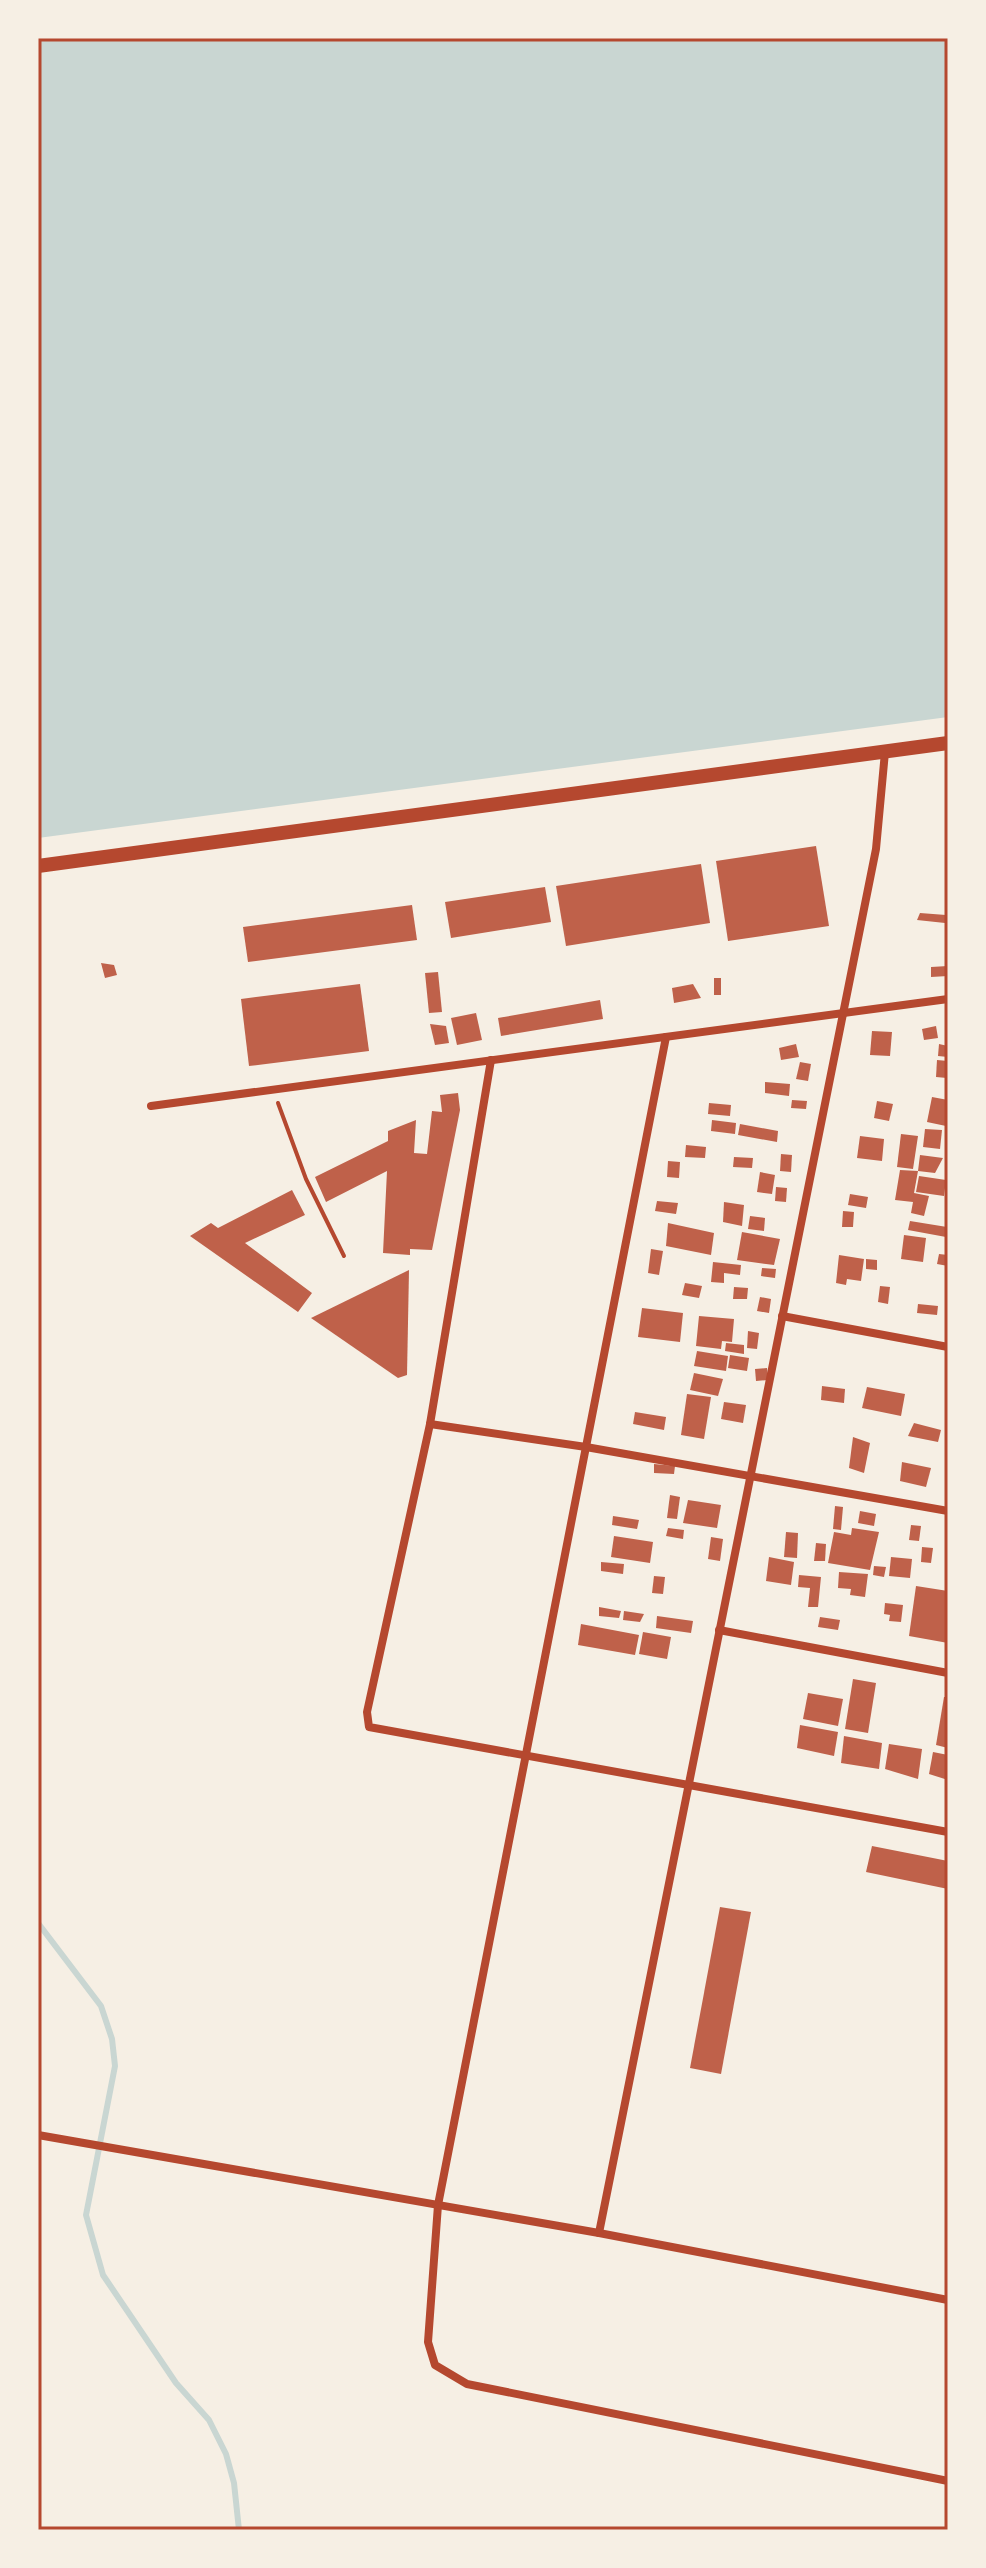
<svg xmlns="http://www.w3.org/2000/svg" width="986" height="2568" font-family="'Exo 2',sans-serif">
	<rect width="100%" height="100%" fill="#f6efe4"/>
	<polygon fill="#c9d6d2" points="38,38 948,38 948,717 38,838"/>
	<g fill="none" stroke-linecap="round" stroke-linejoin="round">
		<polyline stroke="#c9d6d2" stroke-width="6" points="38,1923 101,2006 112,2039 115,2066 86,2215 103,2275 176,2383 209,2420 226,2454 234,2483 239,2530"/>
	</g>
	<g fill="#bf614a">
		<polygon points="816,846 829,926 728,941 716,861"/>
		<polygon points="701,864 710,923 566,946 556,886"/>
		<polygon points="545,887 551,922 451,938 445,902"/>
		<polygon points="412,905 417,940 248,962 243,927"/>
		<polygon points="920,913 946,915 945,923 917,920"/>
		<polygon points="101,963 114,965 117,975 105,978"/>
		<polygon points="948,966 948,976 931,977 931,967"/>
		<polygon points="438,972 442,1012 429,1013 425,973"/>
		<rect x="714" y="978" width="7" height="17"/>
		<polygon points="360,984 369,1051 249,1066 241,999"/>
		<polygon points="693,984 701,998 674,1003 672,988"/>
		<polygon points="600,1000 603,1019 501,1036 498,1018"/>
		<polygon points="476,1013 482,1040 457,1045 451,1018"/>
		<polygon points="430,1024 446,1026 449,1043 435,1045"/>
		<polygon points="936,1026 938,1038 924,1040 922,1029"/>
		<polygon points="872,1031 892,1032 890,1056 870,1055"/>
		<polygon points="796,1044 799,1057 781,1060 779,1048"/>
		<polygon points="939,1044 948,1046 948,1057 938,1056"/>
		<polygon points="937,1060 948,1061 947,1078 936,1077"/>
		<polygon points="800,1062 811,1064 808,1081 796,1079"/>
		<polygon points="765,1082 790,1084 789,1096 765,1093"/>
		<polygon points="458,1093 460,1110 432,1250 410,1249 410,1255 383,1253 387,1171 326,1202 315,1177 388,1141 388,1131 416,1120 414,1153 427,1154 432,1111 442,1112 440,1095"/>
		<polygon points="932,1097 948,1100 946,1126 927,1122"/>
		<polygon points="792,1100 807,1101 806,1109 791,1108"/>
		<polygon points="877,1101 893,1104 889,1121 874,1118"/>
		<polygon points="709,1103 731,1105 730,1116 708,1114"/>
		<polygon points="712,1120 736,1123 735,1134 711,1131"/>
		<polygon points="740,1124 778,1131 777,1142 738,1135"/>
		<polygon points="925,1129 942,1130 940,1149 923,1147"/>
		<polygon points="901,1134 918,1136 913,1169 897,1167"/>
		<polygon points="860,1136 884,1139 882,1161 857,1158"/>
		<polygon points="686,1145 706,1147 705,1158 685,1157"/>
		<polygon points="781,1154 792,1155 791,1172 780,1171"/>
		<polygon points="920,1155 943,1158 935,1173 918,1171"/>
		<polygon points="734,1157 753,1158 752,1168 733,1167"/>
		<polygon points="668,1161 680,1162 679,1178 667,1177"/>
		<polygon points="900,1170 918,1171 914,1193 929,1196 924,1216 911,1213 913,1202 895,1200"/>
		<polygon points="760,1172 775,1175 772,1194 757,1192"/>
		<polygon points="919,1176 946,1180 944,1196 916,1192"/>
		<polygon points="776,1187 787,1188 786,1202 775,1201"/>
		<polygon points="292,1190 305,1215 245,1243 312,1293 298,1312 190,1236 211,1223 218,1228"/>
		<polygon points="850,1194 868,1197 866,1208 848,1205"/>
		<polygon points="657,1201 678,1203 676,1214 655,1211"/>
		<polygon points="724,1202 744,1205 742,1226 723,1222"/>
		<polygon points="843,1211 854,1212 853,1227 842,1227"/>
		<polygon points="750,1216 765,1218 764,1231 748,1229"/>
		<polygon points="910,1221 947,1227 946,1237 908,1230"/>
		<polygon points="668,1223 714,1233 711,1255 666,1246"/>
		<polygon points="742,1232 780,1239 774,1265 737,1260"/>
		<polygon points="904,1235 926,1238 923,1262 901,1259"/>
		<polygon points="651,1249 663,1251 659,1275 648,1273"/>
		<polygon points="939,1254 948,1255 948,1266 937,1264"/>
		<polygon points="839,1255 864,1259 861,1281 847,1279 846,1285 836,1283"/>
		<polygon points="866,1259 877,1260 877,1270 866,1269"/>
		<polygon points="713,1262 741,1265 740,1275 724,1273 724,1283 711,1282"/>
		<polygon points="762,1268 776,1269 775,1278 761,1276"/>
		<polygon points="409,1270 407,1375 398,1378 311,1318"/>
		<polygon points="685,1283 702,1286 699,1298 682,1295"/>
		<polygon points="880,1286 890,1287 888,1304 878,1302"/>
		<polygon points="734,1287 748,1288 747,1299 733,1299"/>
		<polygon points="760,1297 771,1299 769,1313 757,1311"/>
		<polygon points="918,1304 938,1306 937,1315 917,1313"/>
		<polygon points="642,1308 683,1313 680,1342 638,1337"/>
		<polygon points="699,1316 734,1319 732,1342 722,1341 721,1349 696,1346"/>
		<polygon points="748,1331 759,1333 757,1349 747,1348"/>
		<polygon points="726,1343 744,1345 744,1354 725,1351"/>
		<polygon points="697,1351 728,1356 726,1371 694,1366"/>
		<polygon points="730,1355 749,1358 747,1371 728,1368"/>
		<polygon points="767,1368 768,1380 756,1381 755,1369"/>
		<polygon points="694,1373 723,1379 718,1396 690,1390"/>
		<polygon points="822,1386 845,1389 844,1403 821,1400"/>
		<polygon points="867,1387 905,1394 901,1416 862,1408"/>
		<polygon points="687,1394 711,1397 704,1439 681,1435"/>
		<polygon points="724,1402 746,1405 743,1423 721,1419"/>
		<polygon points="635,1412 666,1417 664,1430 633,1424"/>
		<polygon points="914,1423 941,1430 938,1442 908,1436"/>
		<polygon points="853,1437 870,1443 864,1473 849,1468"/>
		<polygon points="902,1462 931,1468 926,1487 900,1481"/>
		<polygon points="654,1464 675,1466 674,1474 654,1473"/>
		<polygon points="670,1495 680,1497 677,1519 667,1518"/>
		<polygon points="688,1500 721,1505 717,1528 683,1523"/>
		<polygon points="835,1506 843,1507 841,1530 833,1529"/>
		<polygon points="860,1511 876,1514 874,1526 858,1523"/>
		<polygon points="613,1516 639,1520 637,1529 612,1525"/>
		<polygon points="911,1525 921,1526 919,1541 909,1540"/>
		<polygon points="668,1528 684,1530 683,1539 666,1536"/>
		<polygon points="852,1528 879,1532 870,1570 828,1563 834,1532 851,1535"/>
		<polygon points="786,1532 798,1533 797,1558 784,1557"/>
		<polygon points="614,1536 653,1542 650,1563 611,1557"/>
		<polygon points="711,1537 723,1539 720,1561 708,1559"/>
		<polygon points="816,1543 826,1544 825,1561 814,1561"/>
		<polygon points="922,1547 933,1548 931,1563 921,1562"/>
		<polygon points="769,1557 794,1562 791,1585 766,1581"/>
		<polygon points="891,1557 912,1559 910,1578 889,1576"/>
		<polygon points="601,1562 624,1564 623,1574 601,1571"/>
		<polygon points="874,1566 886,1567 884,1577 873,1575"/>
		<polygon points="839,1572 868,1574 865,1597 850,1595 851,1589 838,1588"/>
		<polygon points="799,1575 821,1577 818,1607 808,1607 810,1588 798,1587"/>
		<polygon points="654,1576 665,1577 663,1594 652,1593"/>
		<polygon points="916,1586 948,1591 948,1643 909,1636"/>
		<polygon points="885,1603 903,1605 901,1622 889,1621 890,1615 884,1614"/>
		<polygon points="599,1607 621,1611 619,1618 599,1616"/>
		<polygon points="624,1611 644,1614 640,1622 623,1620"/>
		<polygon points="657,1616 693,1621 691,1633 656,1628"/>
		<polygon points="820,1617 840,1620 838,1630 818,1627"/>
		<polygon points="581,1624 639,1635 635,1655 578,1645"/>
		<polygon points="643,1632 671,1637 667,1659 639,1654"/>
		<polygon points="853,1679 876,1683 868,1733 845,1729"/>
		<polygon points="808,1693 843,1699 838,1726 803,1719"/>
		<polygon points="944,1697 948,1697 948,1748 936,1745"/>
		<polygon points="800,1725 838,1732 834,1756 797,1748"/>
		<polygon points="844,1736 882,1743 879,1769 841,1763"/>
		<polygon points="889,1744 922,1749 918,1779 885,1769"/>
		<polygon points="933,1752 948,1755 948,1780 929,1774"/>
		<polygon points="872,1846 948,1861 948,1889 866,1872"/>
		<polygon points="720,1907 751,1912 721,2074 690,2068"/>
	</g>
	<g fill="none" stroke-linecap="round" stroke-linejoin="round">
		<polyline stroke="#b5482f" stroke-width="4" points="278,1103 306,1179 344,1256"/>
		<g stroke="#b5482f" stroke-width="8">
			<polyline points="666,1037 438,2205 428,2342 435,2365 467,2384 948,2481"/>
			<polyline points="491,1060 430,1424 367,1712 369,1727 948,1832"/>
			<polyline points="151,1106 948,999"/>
			<polyline points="782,1316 948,1347"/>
			<polyline points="430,1424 586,1447 948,1511"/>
			<polyline points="719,1630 948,1673"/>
			<polyline points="38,2135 599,2233 948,2300"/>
			<polyline points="599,2233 876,849 885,752"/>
		</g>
		<polyline stroke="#b5482f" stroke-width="14" points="38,866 948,743"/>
	</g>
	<rect width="986" height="2568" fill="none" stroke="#f6efe4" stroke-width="80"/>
	<rect x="40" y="40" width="906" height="2488" fill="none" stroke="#b5482f" stroke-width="3"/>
</svg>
